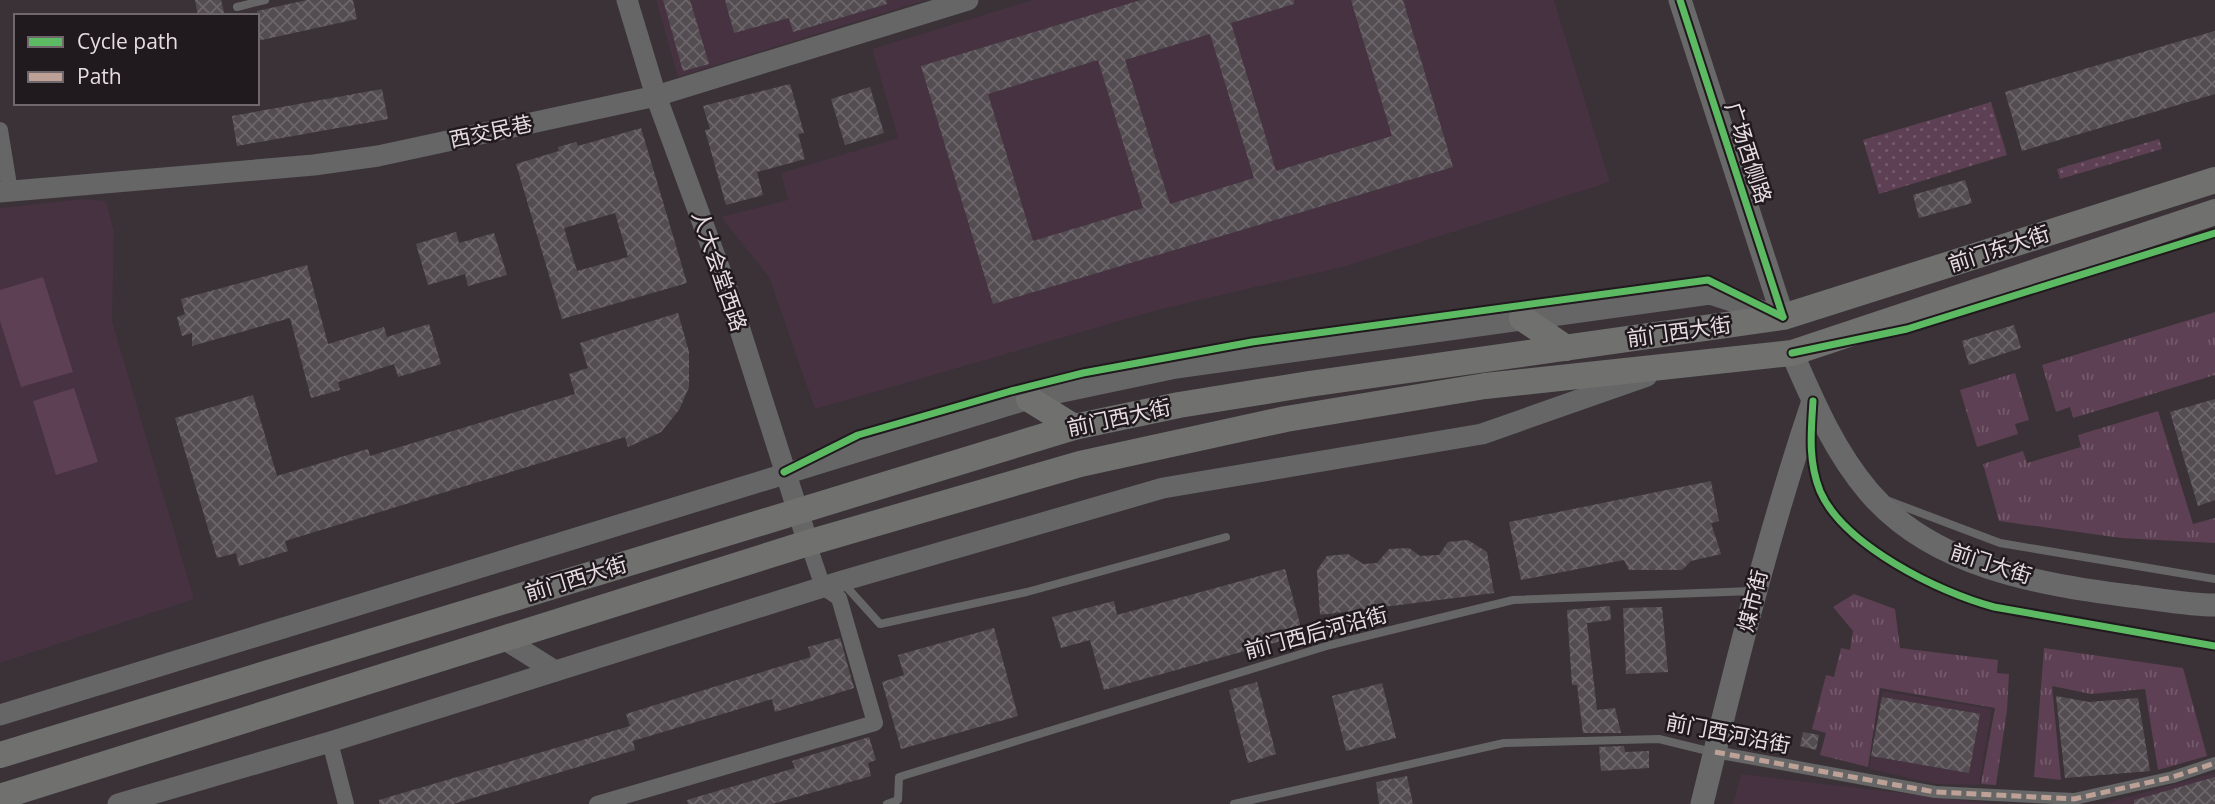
<svg xmlns="http://www.w3.org/2000/svg" width="2215" height="804" font-family="'Open Sans','Noto Sans SC',sans-serif">
	<defs>
		<pattern id="grass-dots" width="8" height="8" patternUnits="userSpaceOnUse" patternTransform="scale(1.75)"><rect width="8" height="8" fill="#5d4053"/><path d="M2 2h.1M6 6h.1" fill="none" stroke="#745b6b" stroke-width="1.8" stroke-linecap="round"/></pattern>
		<pattern id="park-tufts" width="24" height="20" patternUnits="userSpaceOnUse" patternTransform="scale(1.75)"><rect width="24" height="20" fill="#5d4053"/><path d="M3 7l-1-3M5 7V3M7 7l1-3M15 17l-1-3M17 17v-4M19 17l1-3" fill="none" stroke="#745b6b"/></pattern>
		<pattern id="building-cross-hatch" width="8" height="8" patternUnits="userSpaceOnUse" patternTransform="scale(1.75)"><rect width="8" height="8" fill="#534d51"/><path d="M0 0l8 8M0 8l8-8" fill="none" stroke="#6c666a"/></pattern>
	</defs>
	<rect width="100%" height="100%" fill="#3a3237"/>
	<g fill="#463240">
		<polygon points="656,0 926,0 678,77"/>
		<polygon points="1033,0 1554,0 1610,182 1346,266 1158,310 815,409 769,277 721,217 788,200 781,173 898,138 872,49"/>
		<polygon points="83,199 106,201 114,232 112,321 194,599 0,663 0,208"/>
		<polygon points="1882,691 1992,709 1979,785 1936,784 1869,769"/>
		<polygon points="2215,773 2215,804 2102,804"/>
		<polygon points="1741,774 1994,804 1733,804"/>
	</g>
	<g fill="url(#grass-dots)">
		<polygon points="1991,102 2007,155 1879,194 1863,140"/>
		<polygon points="2159,139 2162,149 2060,179 2057,169"/>
	</g>
	<g fill="url(#park-tufts)">
		<polygon points="2215,312 2215,375 2073,418 2070,407 2056,412 2042,365"/>
		<polygon points="2015,373 2029,420 2015,424 2018,434 1977,447 1960,390"/>
		<polygon points="2158,411 2193,524 2215,518 2215,543 2121,538 1999,521 1983,464 2023,451 2027,463 2081,447 2078,435"/>
		<polygon points="1854,594 1895,609 1900,648 1998,660 1997,673 2009,674 2007,710 1996,785 1981,784 1995,708 1880,688 1868,767 1820,755 1826,733 1812,729 1826,675 1834,677 1841,648 1850,650 1853,631 1833,607"/>
		<polygon points="2044,648 2183,668 2207,756 2158,770 2145,689 2091,694 2052,686 2061,780 2034,777"/>
	</g>
	<g fill="#5d4053">
		<polygon points="43,277 73,372 21,387 0,321 0,290"/>
		<polygon points="74,388 98,462 56,475 33,401"/>
	</g>
	<g fill="url(#building-cross-hatch)" fill-rule="evenodd">
		<polygon points="195,0 221,0 225,16 198,16"/>
		<polygon points="307,0 353,0 357,19 257,41 257,11"/>
		<polygon points="663,0 690,0 709,64 683,71"/>
		<polygon points="725,0 886,0 887,4 793,32 789,18 734,33"/>
		<path d="M 1141,0 L 1294,0 L 1294,4 L 1231,23 L 1276,171 L 1392,136 L 1351,0 L 1403,0 L 1453,167 L 993,304 L 921,66 ZM 1210,34 L 1254,178 L 1170,204 L 1125,60 ZM 1098,60 L 1143,208 L 1033,241 L 988,94 Z"/>
		<polygon points="2215,31 2215,94 2022,151 2005,92"/>
		<polygon points="790,84 804,133 798,134 805,159 757,172 763,195 726,205 705,130 710,129 703,106"/>
		<polygon points="870,87 884,133 845,145 831,99"/>
		<polygon points="382,89 388,119 237,146 232,116"/>
		<path d="M 641,128 L 687,283 L 562,319 L 516,164 L 559,151 L 558,147 L 576,142 L 578,146 ZM 615,213 L 628,257 L 577,271 L 564,228 Z"/>
		<polygon points="1965,180 1972,203 1919,218 1913,195"/>
		<polygon points="456,232 459,243 494,233 507,275 468,286 465,274 428,285 416,244"/>
		<polygon points="307,265 328,344 384,327 387,337 429,324 441,364 398,377 394,364 338,382 340,390 311,398 290,318 192,346 192,333 182,336 177,317 185,314 181,299"/>
		<polygon points="678,313 689,352 689,387 679,410 661,432 628,447 625,437 285,541 288,551 239,566 236,553 217,558 175,418 253,395 277,476 368,449 370,456 575,394 569,374 588,368 580,343"/>
		<polygon points="2014,325 2021,348 1969,365 1962,341"/>
		<polygon points="2215,399 2215,500 2198,506 2170,412"/>
		<polygon points="1711,481 1719,521 1711,523 1721,554 1691,561 1682,570 1629,570 1624,560 1521,580 1509,522"/>
		<polygon points="1468,540 1487,552 1494,593 1320,615 1317,570 1327,556 1348,554 1363,564 1377,563 1389,549 1409,548 1420,556 1439,555 1448,542"/>
		<polygon points="1285,569 1303,635 1104,690 1090,640 1061,648 1052,617 1114,601 1117,615"/>
		<polygon points="1610,606 1611,620 1587,623 1597,710 1615,708 1621,733 1583,733 1577,685 1572,685 1567,610"/>
		<polygon points="1662,607 1668,672 1626,674 1623,608"/>
		<polygon points="994,628 1018,716 901,749 882,682 904,675 898,655"/>
		<polygon points="840,638 854,688 775,712 772,699 633,741 635,750 453,804 379,804 379,800 630,726 626,714 811,657 808,647"/>
		<polygon points="1257,682 1276,754 1248,763 1229,690"/>
		<polygon points="1382,683 1396,738 1346,751 1332,696"/>
		<polygon points="2056,696 2089,702 2138,698 2150,771 2065,778"/>
		<polygon points="1882,697 1980,714 1969,773 1871,756"/>
		<polygon points="1803,732 1819,735 1816,750 1800,746"/>
		<polygon points="869,737 876,760 868,763 871,776 772,804 688,804 687,800 795,768 792,761"/>
		<polygon points="1624,746 1625,752 1649,751 1649,768 1601,771 1599,747"/>
		<polygon points="1407,776 1413,804 1379,804 1376,782"/>
		<polygon points="2215,777 2215,804 2134,804 2134,800"/>
	</g>
	<g fill="none" stroke-linecap="round" stroke-linejoin="round">
		<g stroke="#666" stroke-width="8">
			<polyline points="237,7 265,0"/>
			<polyline points="1889,501 2000,543 2215,579"/>
			<polyline points="844,584 880,624 1027,592 1226,537"/>
			<polyline points="887,804 898,800 899,777 1330,645 1513,600 1753,591"/>
			<polyline points="1234,804 1504,743 1659,739 1712,752"/>
		</g>
		<polyline stroke="#666" stroke-width="12" points="1715,752 1935,792 2074,799 2173,777 2215,763"/>
		<g stroke="#666" stroke-width="16">
			<polyline points="0,130 10,191"/>
			<polyline points="330,742 346,804"/>
			<polyline points="597,804 875,723 839,598 823,587 808,543"/>
		</g>
		<g stroke="#666" stroke-width="21">
			<polyline points="627,0 656,96 727,289 808,543"/>
			<polyline points="0,192 314,165 378,156 656,96 968,0"/>
			<polyline points="504,639 555,671"/>
			<polyline points="0,715 1029,399 1176,368 1710,294 1781,317"/>
			<polyline points="118,804 330,742 842,581 1163,488 1482,434 1647,376"/>
		</g>
		<g stroke="#686968" stroke-width="23">
			<polyline points="1680,0 1783,317"/>
			<path d="M 1792,353 C 1813,401 1834,451 1869,492 C 1933,567 2038,584 2130,596 C 2158,599 2187,605 2215,605"/>
			<path d="M 1702,804 C 1735,668 1768,534 1813,401"/>
		</g>
		<g stroke="#70716f" stroke-width="26">
			<polyline points="1522,318 1566,348"/>
			<polyline points="1029,399 1074,427"/>
			<polyline points="0,755 1074,427 1179,405 1309,384 1783,317 2215,180"/>
			<polyline points="0,797 808,543 1080,464 1286,419 1485,386 1792,353 2215,212"/>
		</g>
		<polyline stroke="#bda197" stroke-width="5" stroke-dasharray="10 5" stroke-linecap="butt" points="1715,752 1935,792 2074,799 2173,777 2215,763"/>
		<defs>
			<g id="cycleway">
				<polyline points="1680,0 1783,317"/>
				<polyline points="1792,353 1907,329 2215,233"/>
				<path d="M 1813,401 C 1811,432 1808,461 1820,491 C 1843,545 1940,593 1994,607 L 2215,646"/>
				<polyline points="784,472 858,435 1011,391 1083,373 1252,342 1708,280 1783,317"/>
			</g>
		</defs>
		<use href="#cycleway" stroke="#20191d" stroke-width="11"/>
		<use href="#cycleway" stroke="#5cba63" stroke-width="7"/>
	</g>
	<g text-anchor="middle" stroke-width="5" stroke-linejoin="round" paint-order="stroke">
		<g font-size="21" fill="#e7dce2" stroke="#20191d">
			<text transform="translate(491 132) rotate(-12)" y="7">西交民巷</text>
			<text transform="translate(1748 153) rotate(72)" y="7">广场西侧路</text>
			<text transform="translate(1999 249) rotate(-18)" y="7">前门东大街</text>
			<text transform="translate(719 271) rotate(71)" y="7">人大会堂西路</text>
			<text transform="translate(1679 332) rotate(-8)" y="7">前门西大街</text>
			<text transform="translate(1119 418) rotate(-12)" y="7">前门西大街</text>
			<text transform="translate(1991 564) rotate(18)" y="7">前门大街</text>
			<text transform="translate(576 579) rotate(-17)" y="7">前门西大街</text>
			<text transform="translate(1753 601) rotate(-76)" y="7">煤市街</text>
			<text transform="translate(1316 633) rotate(-15)" y="7">前门西后河沿街</text>
			<text transform="translate(1728 734) rotate(11)" y="7">前门西河沿街</text>
		</g>
	</g>
	<rect x="14" y="14" width="245" height="91" fill="#20191d" stroke="#70676c" stroke-width="2"/>
	<rect x="28" y="37" width="35" height="10" fill="#5cba63" stroke="#70676c" stroke-width="2"/>
	<text x="77" y="49" font-size="21" fill="#e7dce2">Cycle path</text>
	<rect x="28" y="72" width="35" height="10" fill="#bda197" stroke="#70676c" stroke-width="2"/>
	<text x="77" y="84" font-size="21" fill="#e7dce2">Path</text>
</svg>
